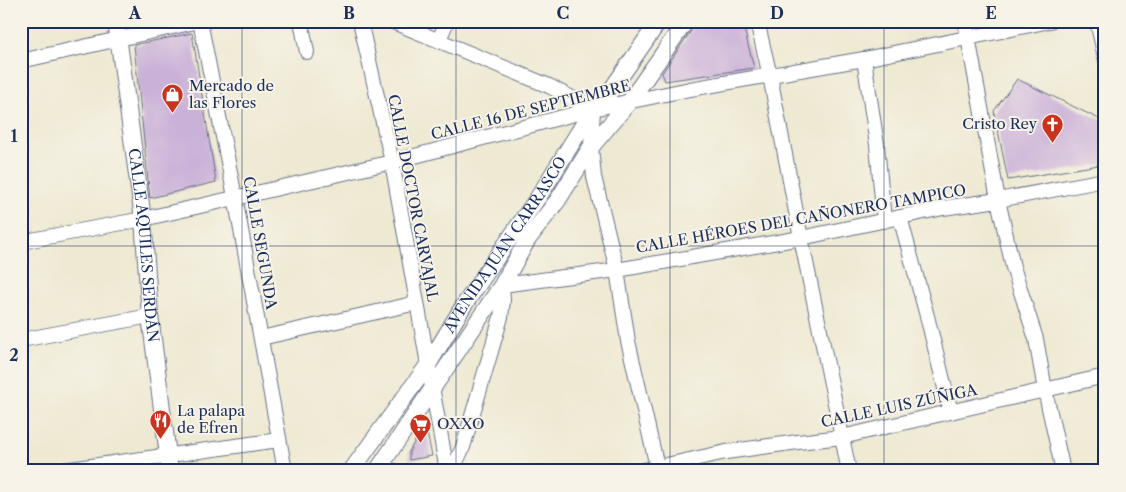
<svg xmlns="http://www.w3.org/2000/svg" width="1126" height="492" font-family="'Libre Caslon Text',serif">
	<rect width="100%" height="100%" fill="#f7f3e8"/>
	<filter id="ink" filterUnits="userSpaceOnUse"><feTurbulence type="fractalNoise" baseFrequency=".02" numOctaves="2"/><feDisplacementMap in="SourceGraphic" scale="10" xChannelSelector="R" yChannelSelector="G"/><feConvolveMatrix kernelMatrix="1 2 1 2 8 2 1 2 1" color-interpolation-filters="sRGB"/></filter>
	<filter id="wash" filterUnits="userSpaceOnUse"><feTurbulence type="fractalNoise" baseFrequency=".0096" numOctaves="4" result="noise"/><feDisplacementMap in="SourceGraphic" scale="20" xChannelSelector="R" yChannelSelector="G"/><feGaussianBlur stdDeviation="1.12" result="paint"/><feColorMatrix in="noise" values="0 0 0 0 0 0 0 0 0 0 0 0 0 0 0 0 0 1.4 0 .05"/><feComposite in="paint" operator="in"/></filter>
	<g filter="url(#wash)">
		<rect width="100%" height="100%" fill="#eee9d2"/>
		<g id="blocks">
			<g fill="#cab1d8">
				<polygon points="698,21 742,21 754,68 665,81 662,73"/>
				<polygon points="192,33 216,182 150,198 134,45"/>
				<polygon points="1017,79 1105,122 1105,164 1008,180 994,111"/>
				<polygon points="419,433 427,433 432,456 409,460 409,452"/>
			</g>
		</g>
	</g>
	<g filter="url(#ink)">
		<use href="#blocks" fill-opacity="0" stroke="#657087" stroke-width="1"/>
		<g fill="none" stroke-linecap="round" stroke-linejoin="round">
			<defs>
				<polyline id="service" points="383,462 393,467 405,471"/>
				<g id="minor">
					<polyline points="200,21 235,197 285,471"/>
					<polyline points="301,21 307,52"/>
					<polyline points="360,21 392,162 447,471"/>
					<polyline points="391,21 549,86 593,109 591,147 594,177 617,270 628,341 658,471"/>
					<polyline points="757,21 770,76 801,238 849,471"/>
					<polyline points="965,21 998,200 1013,267 1036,339 1045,390 1063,471"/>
					<polyline points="1097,21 1105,57"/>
					<polyline points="439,40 447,21"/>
					<polyline points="864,59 877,145 884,221"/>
					<polyline points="21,61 199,21"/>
					<polyline points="900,217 927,316 951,412"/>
					<polyline points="21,242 143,219 392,162 593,109 690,89 864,59 1050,21"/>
					<polyline points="502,285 617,270 801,238 943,208 998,200 1105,180"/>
					<polyline points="261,338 417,303"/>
					<polyline points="21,340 150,316"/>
					<polyline points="55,471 279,440"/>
					<polyline points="452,471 463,447 501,317 503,300 502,285"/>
					<polyline points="639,471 726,452 798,442 842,437 1105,376"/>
				</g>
				<g id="tertiary">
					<path id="s1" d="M 116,21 L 143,219 L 150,316 L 170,471"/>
					<path id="s2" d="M 351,471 L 428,365 L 464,305 L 541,193 L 593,109 L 607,96 L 659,21"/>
					<polyline points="377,471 502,285 528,239 558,200 591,147 629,102 686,21"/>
				</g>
			</defs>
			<use href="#service" stroke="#657087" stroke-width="9"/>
			<use href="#minor" stroke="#657087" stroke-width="16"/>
			<use href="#tertiary" stroke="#657087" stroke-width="18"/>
			<use href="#service" stroke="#fff" stroke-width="7"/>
			<use href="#minor" stroke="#fff" stroke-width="14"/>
			<use href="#tertiary" stroke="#fff" stroke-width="16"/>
		</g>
	</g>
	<path fill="none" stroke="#1b2f5e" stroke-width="1" stroke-opacity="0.55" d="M 242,21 L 242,471M 456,21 L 456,471M 670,21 L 670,471M 884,21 L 884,471M 21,246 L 1105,246"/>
	<defs>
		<symbol id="shop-pin" viewBox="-11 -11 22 30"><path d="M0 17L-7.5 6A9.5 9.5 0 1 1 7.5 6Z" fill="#c8321e" stroke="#f7f3e8"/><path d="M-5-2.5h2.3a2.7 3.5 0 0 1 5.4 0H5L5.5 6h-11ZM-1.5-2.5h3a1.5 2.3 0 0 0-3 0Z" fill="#fff"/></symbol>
		<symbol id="church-pin" viewBox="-11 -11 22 30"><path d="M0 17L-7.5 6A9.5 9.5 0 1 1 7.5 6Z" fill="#c8321e" stroke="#f7f3e8"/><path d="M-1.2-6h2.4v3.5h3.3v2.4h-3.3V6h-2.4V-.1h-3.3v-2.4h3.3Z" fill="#fff"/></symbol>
		<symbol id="restaurant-pin" viewBox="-11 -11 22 30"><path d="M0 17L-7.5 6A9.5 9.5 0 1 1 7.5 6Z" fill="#c8321e" stroke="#f7f3e8"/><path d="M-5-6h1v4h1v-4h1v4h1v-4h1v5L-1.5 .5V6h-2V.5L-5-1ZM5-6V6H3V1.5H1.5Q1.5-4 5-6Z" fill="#fff"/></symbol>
		<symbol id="supermarket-pin" viewBox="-11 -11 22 30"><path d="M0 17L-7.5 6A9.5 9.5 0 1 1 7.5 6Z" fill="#c8321e" stroke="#f7f3e8"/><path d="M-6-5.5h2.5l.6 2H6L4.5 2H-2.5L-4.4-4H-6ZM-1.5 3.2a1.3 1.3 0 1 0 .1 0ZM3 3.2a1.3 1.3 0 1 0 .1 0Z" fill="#fff"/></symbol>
	</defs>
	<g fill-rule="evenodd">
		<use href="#shop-pin" x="160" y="82" width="25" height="34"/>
		<use href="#church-pin" x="1040" y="112" width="25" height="34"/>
		<use href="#restaurant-pin" x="148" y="408" width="25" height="34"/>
		<use href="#supermarket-pin" x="408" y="412" width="25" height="34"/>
	</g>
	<g text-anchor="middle" stroke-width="4" stroke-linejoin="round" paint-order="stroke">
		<g font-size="15" fill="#1b2f5e" stroke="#f7f3e8" text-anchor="start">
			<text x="189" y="91">Mercado de<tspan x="189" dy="17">las Flores</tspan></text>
			<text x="1037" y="129" text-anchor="end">Cristo Rey</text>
			<text x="177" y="416">La palapa<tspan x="177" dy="17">de Efren</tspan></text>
			<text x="437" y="429">OXXO</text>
		</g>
		<g font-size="15" fill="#1b2f5e" stroke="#f7f3e8">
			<text transform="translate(531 110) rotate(-14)" y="5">CALLE 16 DE SEPTIEMBRE</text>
			<text transform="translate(413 198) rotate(79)" y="5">CALLE DOCTOR CARVAJAL</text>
			<text transform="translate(801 219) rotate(-10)" y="5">CALLE HÉROES DEL CAÑONERO TAMPICO</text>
			<text transform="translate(260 243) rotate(80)" y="5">CALLE SEGUNDA</text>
			<text dy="5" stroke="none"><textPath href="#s1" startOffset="226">CALLE AQUILES SERDÁN</textPath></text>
			<text dy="5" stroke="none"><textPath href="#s2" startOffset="274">AVENIDA JUAN CARRASCO</textPath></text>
			<text transform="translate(899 406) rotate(-12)" y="5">CALLE LUIS ZÚÑIGA</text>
		</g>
	</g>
	<rect width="1126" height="492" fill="none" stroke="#f7f3e8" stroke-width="55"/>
	<rect x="28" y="28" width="1070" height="436" fill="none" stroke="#1b2f5e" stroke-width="2"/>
	<g font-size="16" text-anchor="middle" font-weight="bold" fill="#1b2f5e">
		<text x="135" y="19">A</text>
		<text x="349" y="19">B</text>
		<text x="563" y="19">C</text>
		<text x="777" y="19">D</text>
		<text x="991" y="19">E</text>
		<text x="14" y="142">1</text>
		<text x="14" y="361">2</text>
	</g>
</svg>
